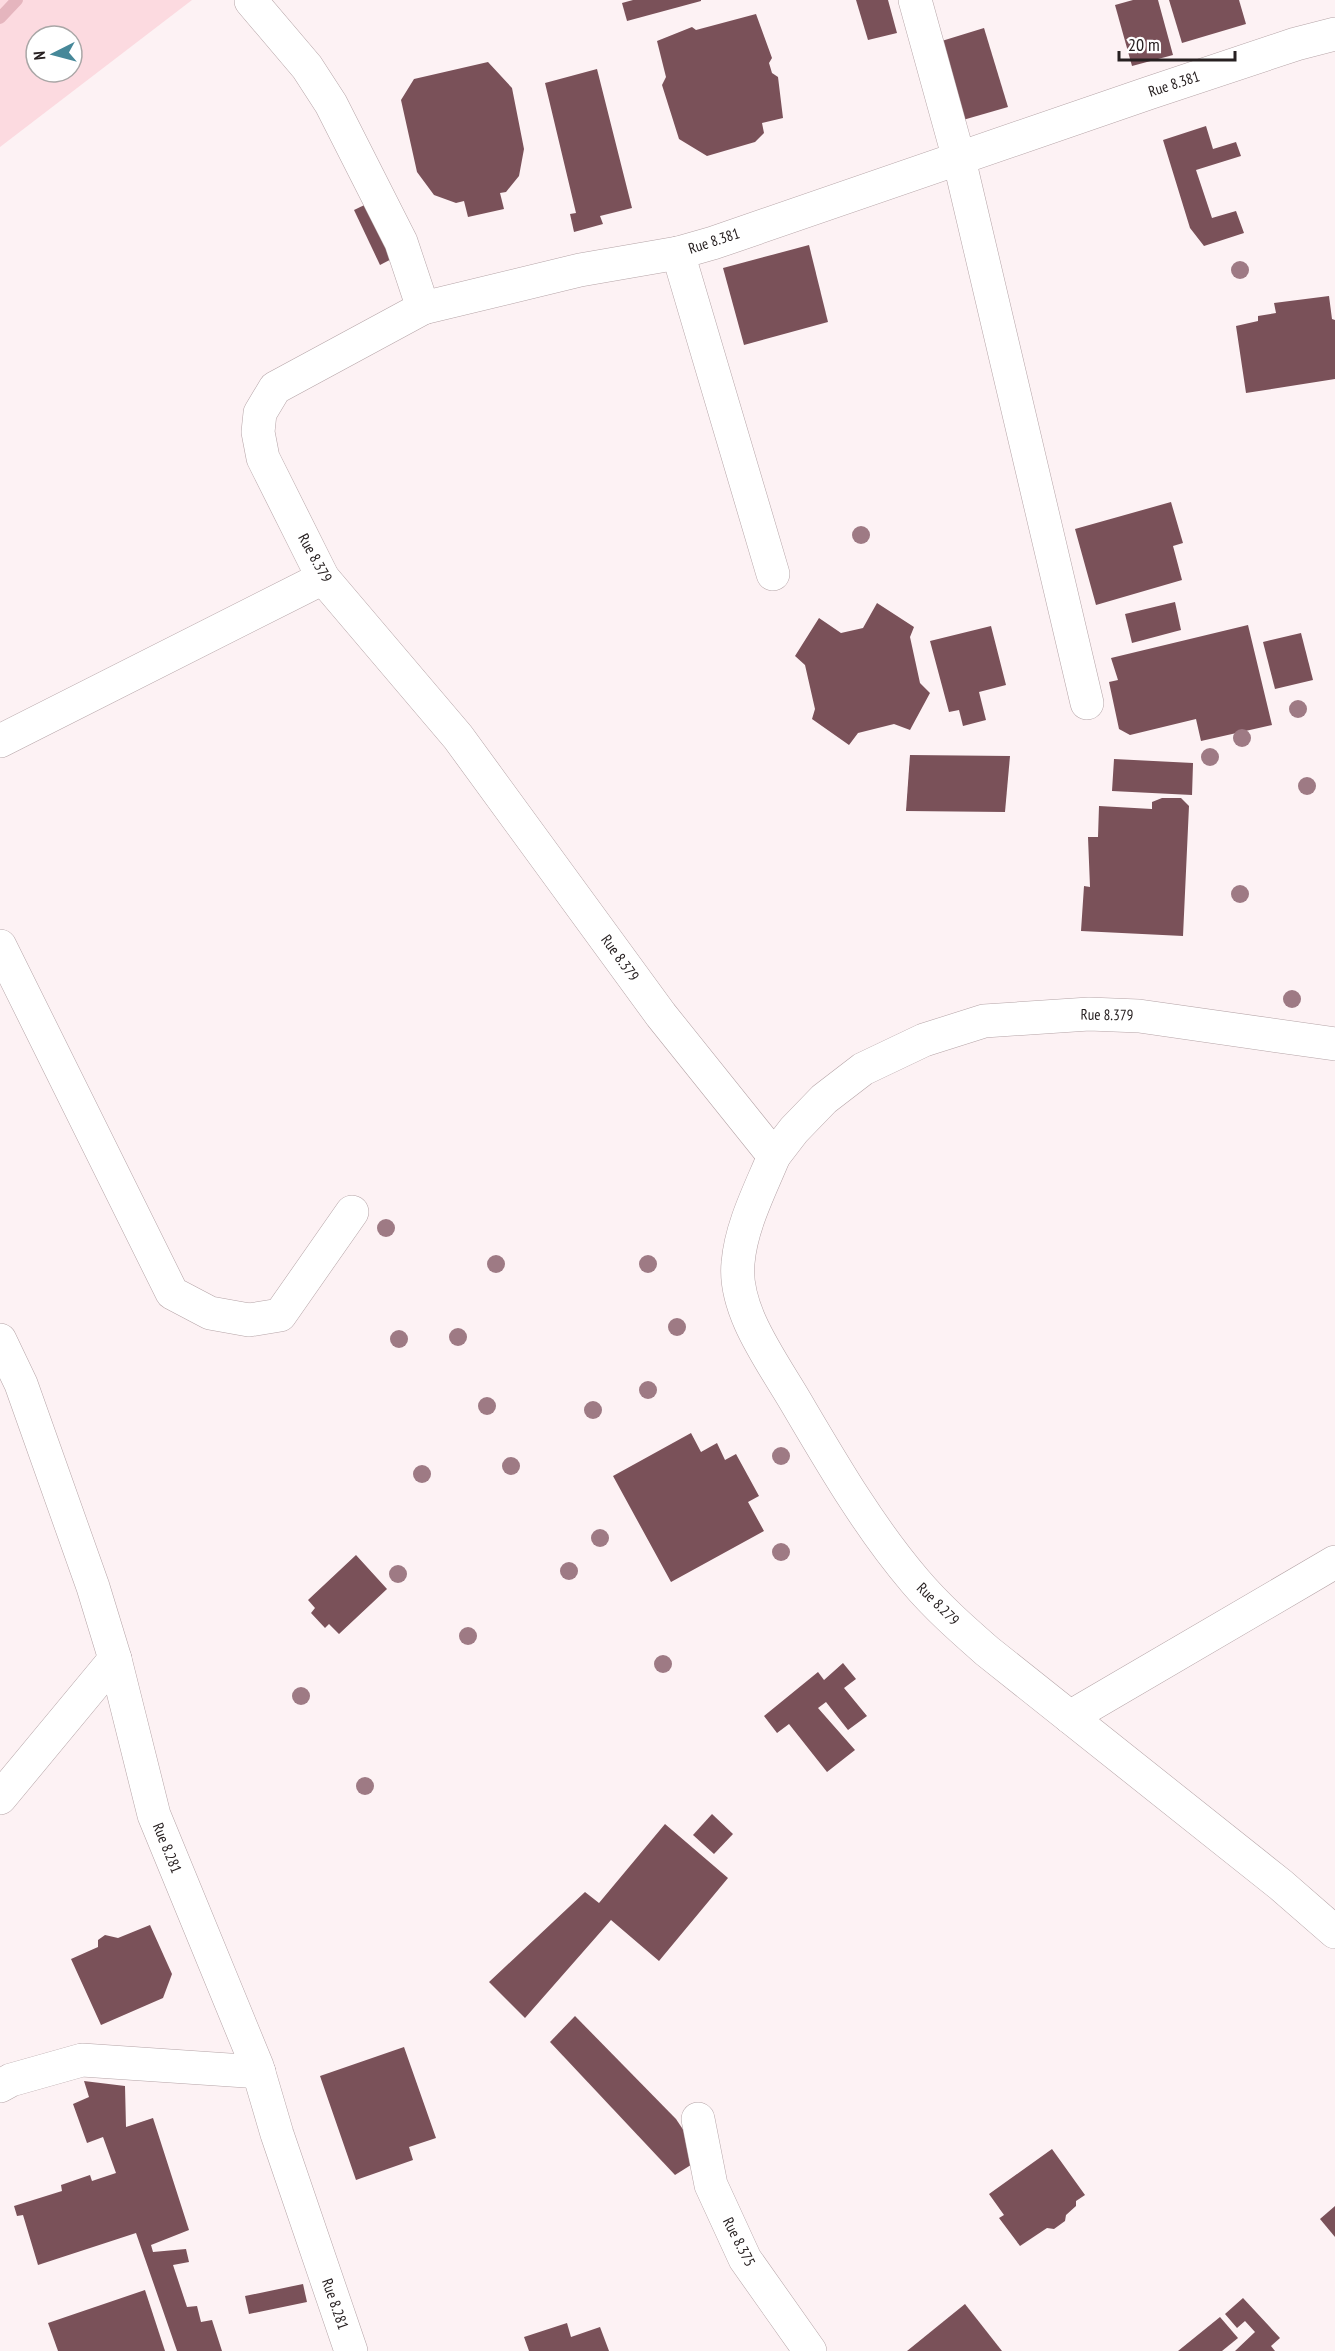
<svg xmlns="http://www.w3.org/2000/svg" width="1335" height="2351" font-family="'PT Sans Narrow',sans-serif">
	<rect width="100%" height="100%" fill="#fdf2f4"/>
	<path fill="#fcdae0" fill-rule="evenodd" d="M 0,0 L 192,0 L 0,147 ZM 36,36 L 72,36 L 72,72 L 36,72 Z"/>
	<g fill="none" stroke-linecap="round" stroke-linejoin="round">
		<polyline stroke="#e5b5be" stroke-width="12" points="0,18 17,0"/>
	</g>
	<g fill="#7a5159">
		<polygon points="633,0 701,0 701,1 627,21 622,3"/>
		<polygon points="856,0 888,0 897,33 868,40"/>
		<polygon points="1133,0 1158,0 1173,55 1132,66 1115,5"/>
		<polygon points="1169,0 1239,0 1246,24 1182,43"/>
		<polygon points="756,14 772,58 769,63 772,73 778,77 783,118 762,123 764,133 755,142 707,156 679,139 662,85 666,77 657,41 692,27 696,30"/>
		<polygon points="984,28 1008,107 956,122 932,44"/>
		<polygon points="488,62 512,88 524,149 519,176 506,192 500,193 504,209 468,217 464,201 456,203 434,195 417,172 401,100 414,79"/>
		<polygon points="597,69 632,208 600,216 603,224 574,232 570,214 576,213 545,83"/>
		<polygon points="1206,126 1213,149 1236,142 1241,156 1196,170 1212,218 1236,211 1244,233 1204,246 1190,228 1163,140"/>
		<polygon points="377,199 403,253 380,265 354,210"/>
		<polygon points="809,245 828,322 744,345 723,268"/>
		<polygon points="1329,296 1332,319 1335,320 1335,379 1246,393 1236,326 1258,321 1258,316 1276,313 1274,303"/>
		<polygon points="1171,502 1183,543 1173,546 1182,580 1096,605 1075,529"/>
		<polygon points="1175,602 1181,630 1132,643 1125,614"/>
		<polygon points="877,603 914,627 910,637 920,683 930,693 910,730 894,724 858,733 849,745 812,719 815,709 805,665 795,656 819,618 841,633 863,628"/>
		<polygon points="1248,625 1272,725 1201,741 1196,719 1130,735 1119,729 1109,682 1118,680 1111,658"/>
		<polygon points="991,626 1006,685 979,692 986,720 963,726 959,710 949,712 930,641"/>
		<polygon points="1301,633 1313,680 1275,689 1263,642"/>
		<polygon points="910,755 1010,756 1005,812 906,811"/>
		<polygon points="1114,759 1193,763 1192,795 1112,791"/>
		<polygon points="1162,798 1181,798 1189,806 1183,936 1081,931 1084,886 1090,887 1088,837 1098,837 1099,806 1152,809 1152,802"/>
		<polygon points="691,1433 701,1452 717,1443 725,1460 736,1454 759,1496 748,1502 764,1531 671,1582 613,1476"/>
		<polygon points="356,1555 387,1589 339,1634 329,1624 325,1628 311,1613 315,1608 308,1600"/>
		<polygon points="843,1663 856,1679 844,1688 867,1716 848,1730 826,1702 818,1708 855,1750 827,1772 789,1724 777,1733 764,1716 818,1672 824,1680"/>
		<polygon points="712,1814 733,1834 714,1854 693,1835"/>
		<polygon points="665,1824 728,1878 659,1961 611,1920 525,2018 489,1982 585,1892 599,1903"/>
		<polygon points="150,1925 172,1974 163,1998 101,2025 71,1959 98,1947 98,1940 105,1935 118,1938"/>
		<polygon points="575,2016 676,2119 702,2158 675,2175 550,2042"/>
		<polygon points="404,2047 436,2138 409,2147 413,2160 356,2180 320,2076"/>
		<polygon points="84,2081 125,2086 126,2127 153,2118 189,2230 151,2245 153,2252 186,2249 189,2262 173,2265 187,2307 197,2306 201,2322 212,2320 222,2351 177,2351 136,2233 38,2265 23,2215 17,2216 14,2206 62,2191 61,2185 90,2175 92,2181 116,2173 103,2137 87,2143 73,2104 89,2097"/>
		<polygon points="1052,2149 1085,2195 1076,2201 1076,2206 1066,2215 1065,2221 1054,2229 1047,2228 1020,2246 999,2218 1004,2215 989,2194"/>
		<polygon points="1335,2206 1335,2237 1320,2219"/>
		<polygon points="303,2284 307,2302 249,2314 245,2296"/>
		<polygon points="145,2290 165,2351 58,2351 48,2323"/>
		<polygon points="1243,2298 1280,2338 1271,2346 1275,2351 1235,2351 1255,2332 1245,2321 1237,2328 1225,2314"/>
		<polygon points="965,2304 1002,2351 907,2351"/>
		<polygon points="1220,2317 1238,2338 1222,2351 1178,2351"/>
		<polygon points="567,2323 571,2337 600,2327 609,2351 529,2351 524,2337"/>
	</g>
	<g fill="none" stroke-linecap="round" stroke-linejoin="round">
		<defs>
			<g id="street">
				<polyline points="915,0 959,159 1087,703"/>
				<polyline points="251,1 307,67 331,104 401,242 423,308 580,270 678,253 713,243 1149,93 1296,44 1335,34"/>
				<polyline points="678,253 773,574"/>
				<polyline points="423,308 275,388 260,413 258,432 263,458 323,578 458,737 661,1015 774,1156 794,1130 824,1099 863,1069 924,1040 984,1021 1089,1014 1139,1016 1335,1044"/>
				<polyline points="0,741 323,578"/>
				<polyline points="0,946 172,1293 210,1313 249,1320 280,1315 352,1212"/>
				<path d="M 774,1156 C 760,1190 741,1226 738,1263 C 733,1311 774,1364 797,1404 C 833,1465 869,1527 915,1581 C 937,1607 962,1629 987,1651 L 1281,1885 L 1335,1932"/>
				<polyline points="0,1340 21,1384 93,1587 115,1659 154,1815 257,2066 277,2134 351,2351"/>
				<polyline points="1070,1717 1335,1562"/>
				<polyline points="0,1798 115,1659"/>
				<polyline points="0,2086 11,2080 82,2060 259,2072"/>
				<polyline points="698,2119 711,2185 745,2259 810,2351"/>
			</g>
		</defs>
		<use href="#street" stroke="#b5a4a7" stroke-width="34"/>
		<use href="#street" stroke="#fff" stroke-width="33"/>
	</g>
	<g fill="#9e7a84">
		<circle cx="1240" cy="270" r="9"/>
		<circle cx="861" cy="535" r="9"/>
		<circle cx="1298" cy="709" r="9"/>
		<circle cx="1242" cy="738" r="9"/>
		<circle cx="1210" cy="757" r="9"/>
		<circle cx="1307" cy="786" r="9"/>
		<circle cx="1240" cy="894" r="9"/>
		<circle cx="1292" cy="999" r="9"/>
		<circle cx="386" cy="1228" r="9"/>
		<circle cx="496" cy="1264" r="9"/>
		<circle cx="648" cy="1264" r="9"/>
		<circle cx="677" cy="1327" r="9"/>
		<circle cx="458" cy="1337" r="9"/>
		<circle cx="399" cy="1339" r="9"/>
		<circle cx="648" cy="1390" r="9"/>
		<circle cx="487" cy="1406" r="9"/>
		<circle cx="593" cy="1410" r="9"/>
		<circle cx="781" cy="1456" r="9"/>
		<circle cx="511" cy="1466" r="9"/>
		<circle cx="422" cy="1474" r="9"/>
		<circle cx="600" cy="1538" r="9"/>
		<circle cx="781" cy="1552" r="9"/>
		<circle cx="569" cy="1571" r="9"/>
		<circle cx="398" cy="1574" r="9"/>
		<circle cx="468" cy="1636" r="9"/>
		<circle cx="663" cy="1664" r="9"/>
		<circle cx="301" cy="1696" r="9"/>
		<circle cx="365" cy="1786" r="9"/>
	</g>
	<g text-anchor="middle" stroke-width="6" stroke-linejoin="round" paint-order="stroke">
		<g font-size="15" fill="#272021" stroke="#fff">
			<text transform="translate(1174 84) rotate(-18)" y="5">Rue 8.381</text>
			<text transform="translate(714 241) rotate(-18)" y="5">Rue 8.381</text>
			<text transform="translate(315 558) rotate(61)" y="5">Rue 8.379</text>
			<text transform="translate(620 958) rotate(54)" y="5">Rue 8.379</text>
			<text transform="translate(1107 1015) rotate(1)" y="5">Rue 8.379</text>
			<text transform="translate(938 1604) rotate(45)" y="5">Rue 8.279</text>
			<text transform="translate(167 1848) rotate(68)" y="5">Rue 8.281</text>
			<text transform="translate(739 2242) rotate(63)" y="5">Rue 8.375</text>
			<text transform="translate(335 2304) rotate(71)" y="5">Rue 8.281</text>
		</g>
	</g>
	<g transform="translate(54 54) rotate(264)"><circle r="28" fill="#ffffff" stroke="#a9a6a6" stroke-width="1.5"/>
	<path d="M0-4.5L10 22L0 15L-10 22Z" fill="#468899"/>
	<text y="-9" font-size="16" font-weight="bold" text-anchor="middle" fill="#272021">N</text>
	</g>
	<path d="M1119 51v9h116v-9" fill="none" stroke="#272021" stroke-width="3"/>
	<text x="1128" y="51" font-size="18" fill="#272021" stroke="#ffffff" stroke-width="4.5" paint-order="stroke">20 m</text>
</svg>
